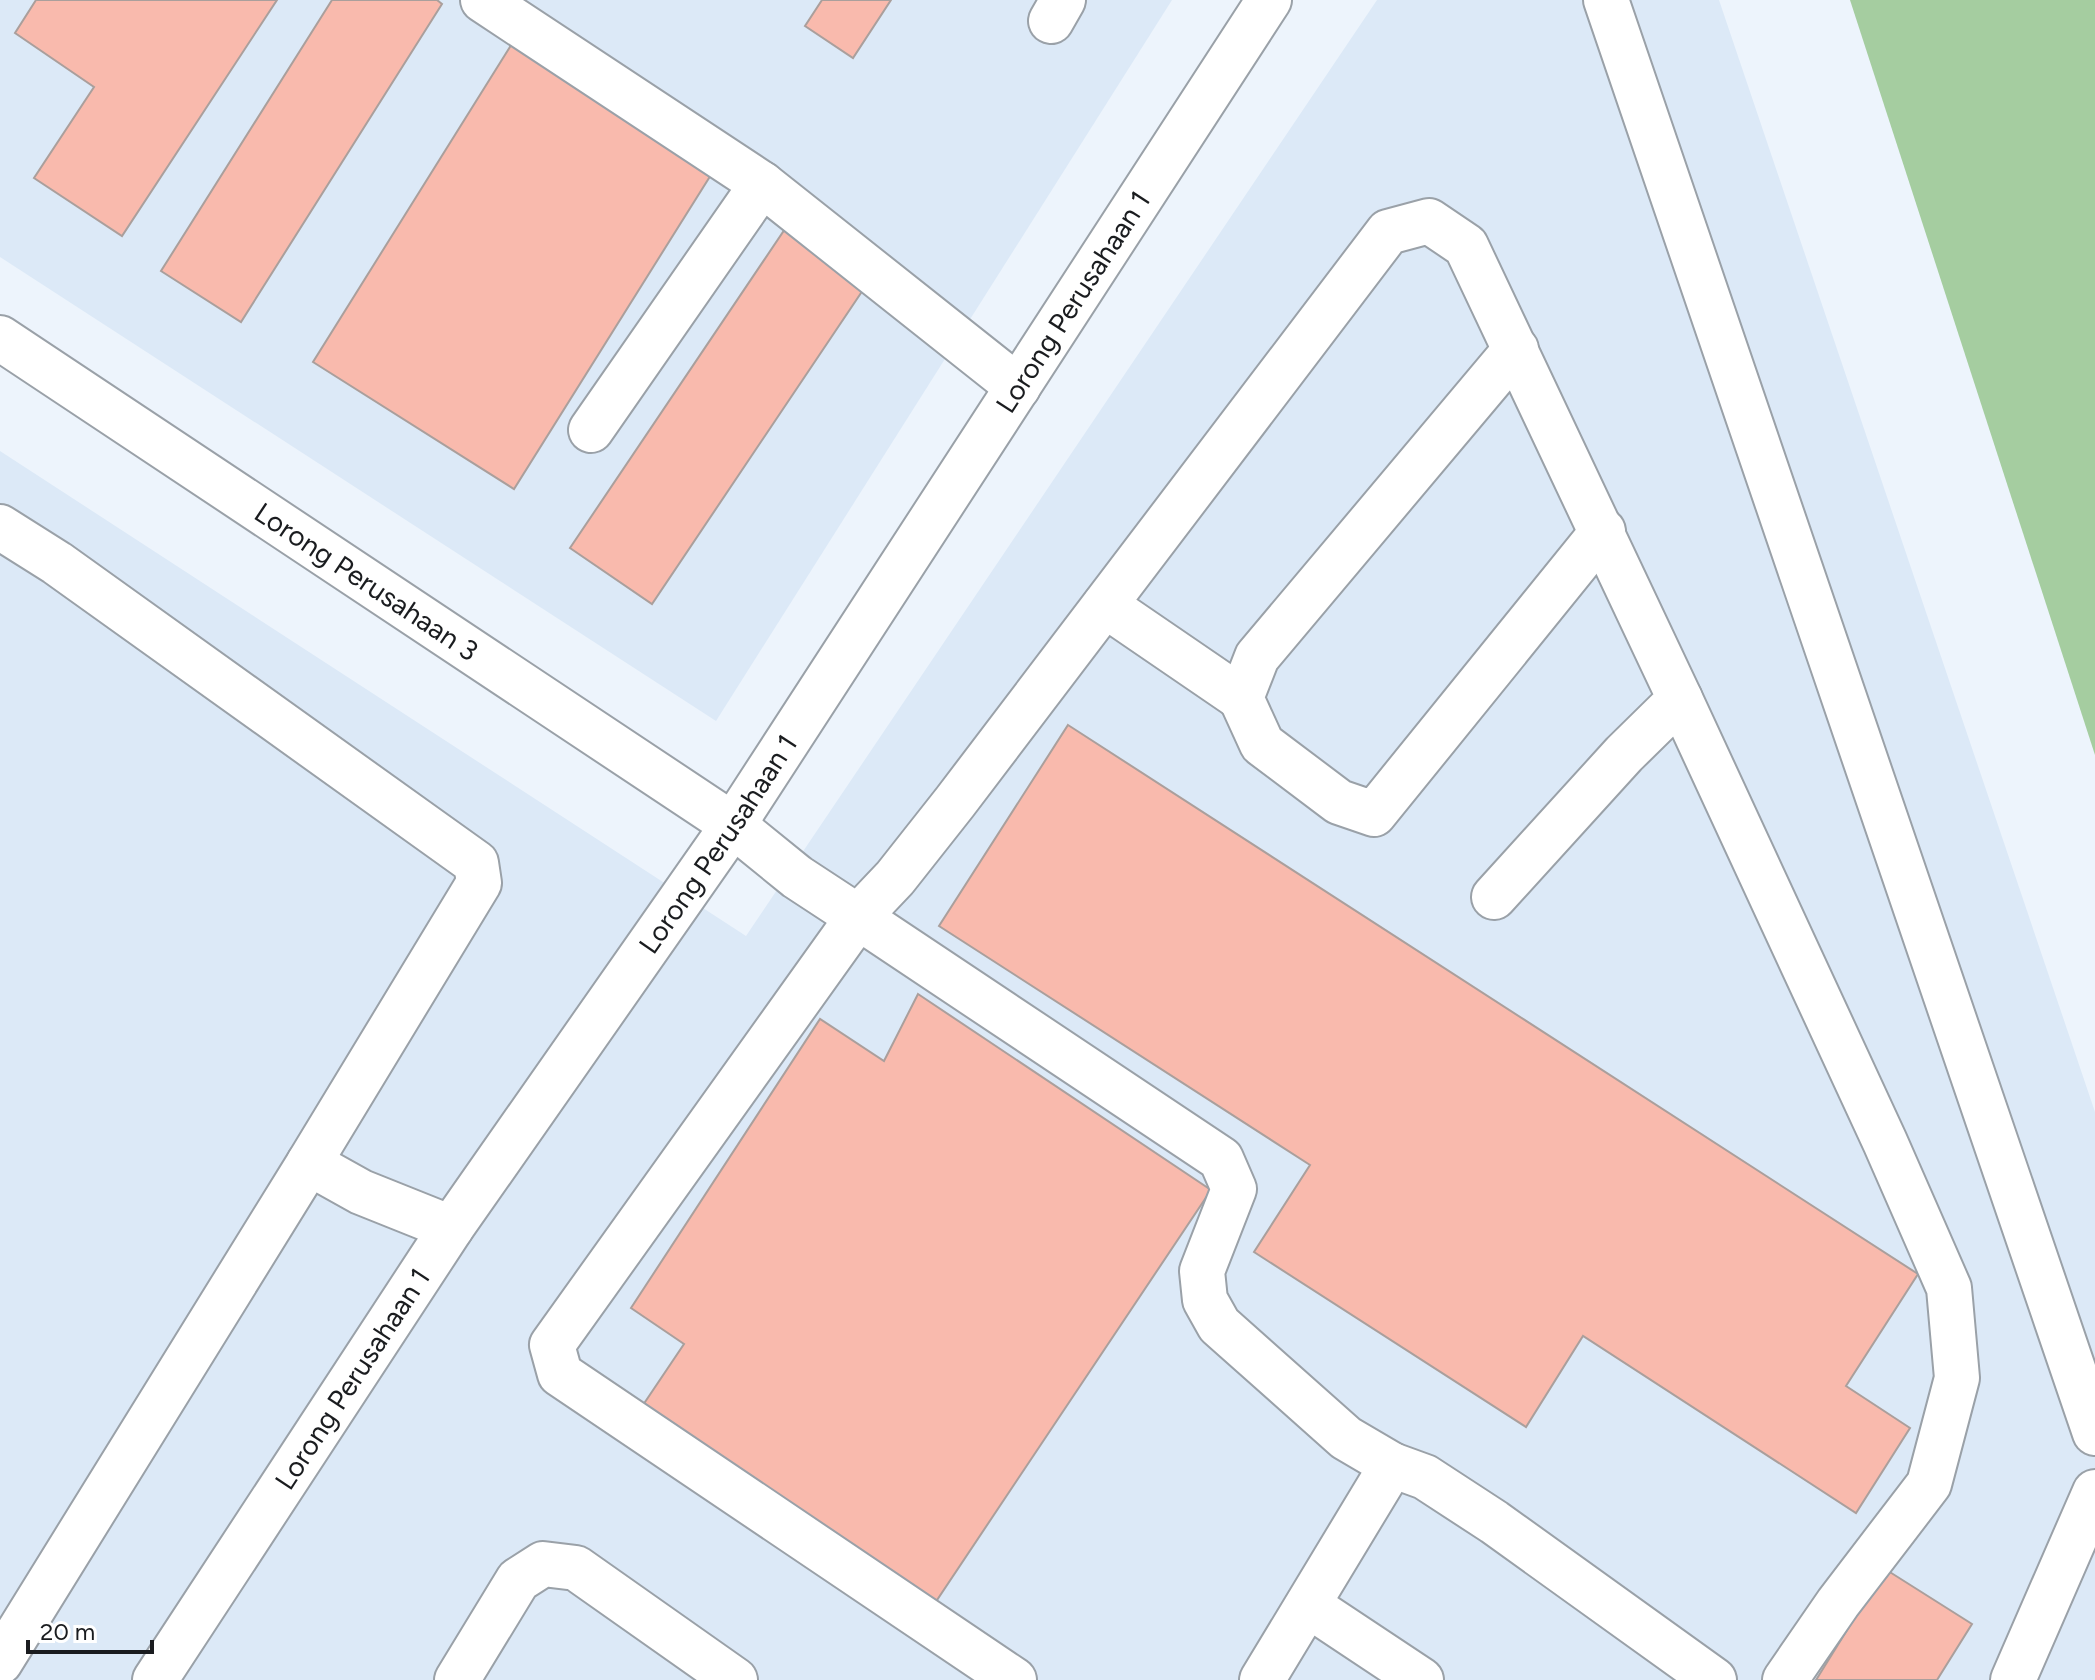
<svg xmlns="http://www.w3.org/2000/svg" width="2095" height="1680" font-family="Figtree,sans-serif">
	<rect width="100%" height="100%" fill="#edf4fc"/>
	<g fill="#dce9f7">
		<polygon points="0,0 1172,0 716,721 0,257"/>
		<polygon points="1377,0 1719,0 2095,1112 2095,1680 0,1680 0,451 746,936"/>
	</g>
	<polygon fill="#a5cda0" points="1850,0 2095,0 2095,755"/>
	<g fill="#f9baad" stroke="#aa9f9c" stroke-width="2">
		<polygon points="36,0 277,0 122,236 34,178 94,87 15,33"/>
		<polygon points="332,0 437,0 442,4 241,322 161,271"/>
		<polygon points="822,0 891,0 853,58 805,26"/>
		<polygon points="513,42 714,170 514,489 313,362"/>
		<polygon points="785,229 867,284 652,604 570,548"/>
		<polygon points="1068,725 1918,1274 1846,1386 1910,1428 1856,1513 1583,1336 1526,1427 1254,1252 1310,1165 939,926"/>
		<polygon points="918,994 1211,1190 933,1606 639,1411 684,1344 631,1308 820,1019 884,1061"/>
		<polygon points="1885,1569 1972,1624 1937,1680 1816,1680"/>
	</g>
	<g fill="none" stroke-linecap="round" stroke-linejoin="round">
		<defs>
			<g id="minor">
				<polyline points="483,0 762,184 1018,387"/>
				<polyline points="1606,0 2095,1433"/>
				<polyline points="1051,21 1063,0"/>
				<path id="s1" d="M 0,338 L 733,825 L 797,877 L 858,917 L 895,878 L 955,802 L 1388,232 L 1429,221 L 1466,246 L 1680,699 L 1624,754 L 1494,897"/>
				<polyline points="1516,349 1257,657 1241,698 1262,744 1339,802 1374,814 1603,531"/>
				<polyline points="591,430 762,184"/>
				<polyline points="0,527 57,563 476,863 479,883 309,1163"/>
				<polyline points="1105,605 1241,698"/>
				<polyline points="1680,699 1885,1142 1949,1288 1957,1378 1929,1484 1838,1603 1785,1680"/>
				<polyline points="1392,1465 1425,1477 1494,1522 1714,1680"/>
				<polyline points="1308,1605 1421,1680"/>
				<polyline points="0,1662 309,1163 361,1192 451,1228"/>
				<path id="s2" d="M 155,1680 L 451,1228 L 733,825 L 1269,0"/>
				<polyline points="457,1680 518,1580 543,1564 576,1568 735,1680"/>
				<polyline points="1014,1680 560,1374 552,1345 858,917 1221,1159 1234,1189 1202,1271 1205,1300 1219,1325 1346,1438 1392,1465 1262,1680"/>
				<polyline points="2013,1680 2095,1492"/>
			</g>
		</defs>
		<use href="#minor" stroke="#9aa1a8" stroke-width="48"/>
		<use href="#minor" stroke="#fff" stroke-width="44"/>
	</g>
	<g text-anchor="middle" stroke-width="6" stroke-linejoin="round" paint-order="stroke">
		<g font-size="28" fill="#1a1c1f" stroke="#fff">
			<text dy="10" stroke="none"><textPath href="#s2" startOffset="1656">Lorong Perusahaan 1</textPath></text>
			<text dy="10" stroke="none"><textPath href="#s1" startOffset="440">Lorong Perusahaan 3</textPath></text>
			<text dy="10" stroke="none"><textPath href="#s2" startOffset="1008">Lorong Perusahaan 1</textPath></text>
			<text dy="10" stroke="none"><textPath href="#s2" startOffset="360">Lorong Perusahaan 1</textPath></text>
		</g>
	</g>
	<path d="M28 1640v12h124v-12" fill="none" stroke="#1a1c1f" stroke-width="4"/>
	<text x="40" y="1640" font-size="24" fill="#1a1c1f" stroke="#ffffff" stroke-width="6" paint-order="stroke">20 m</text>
</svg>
